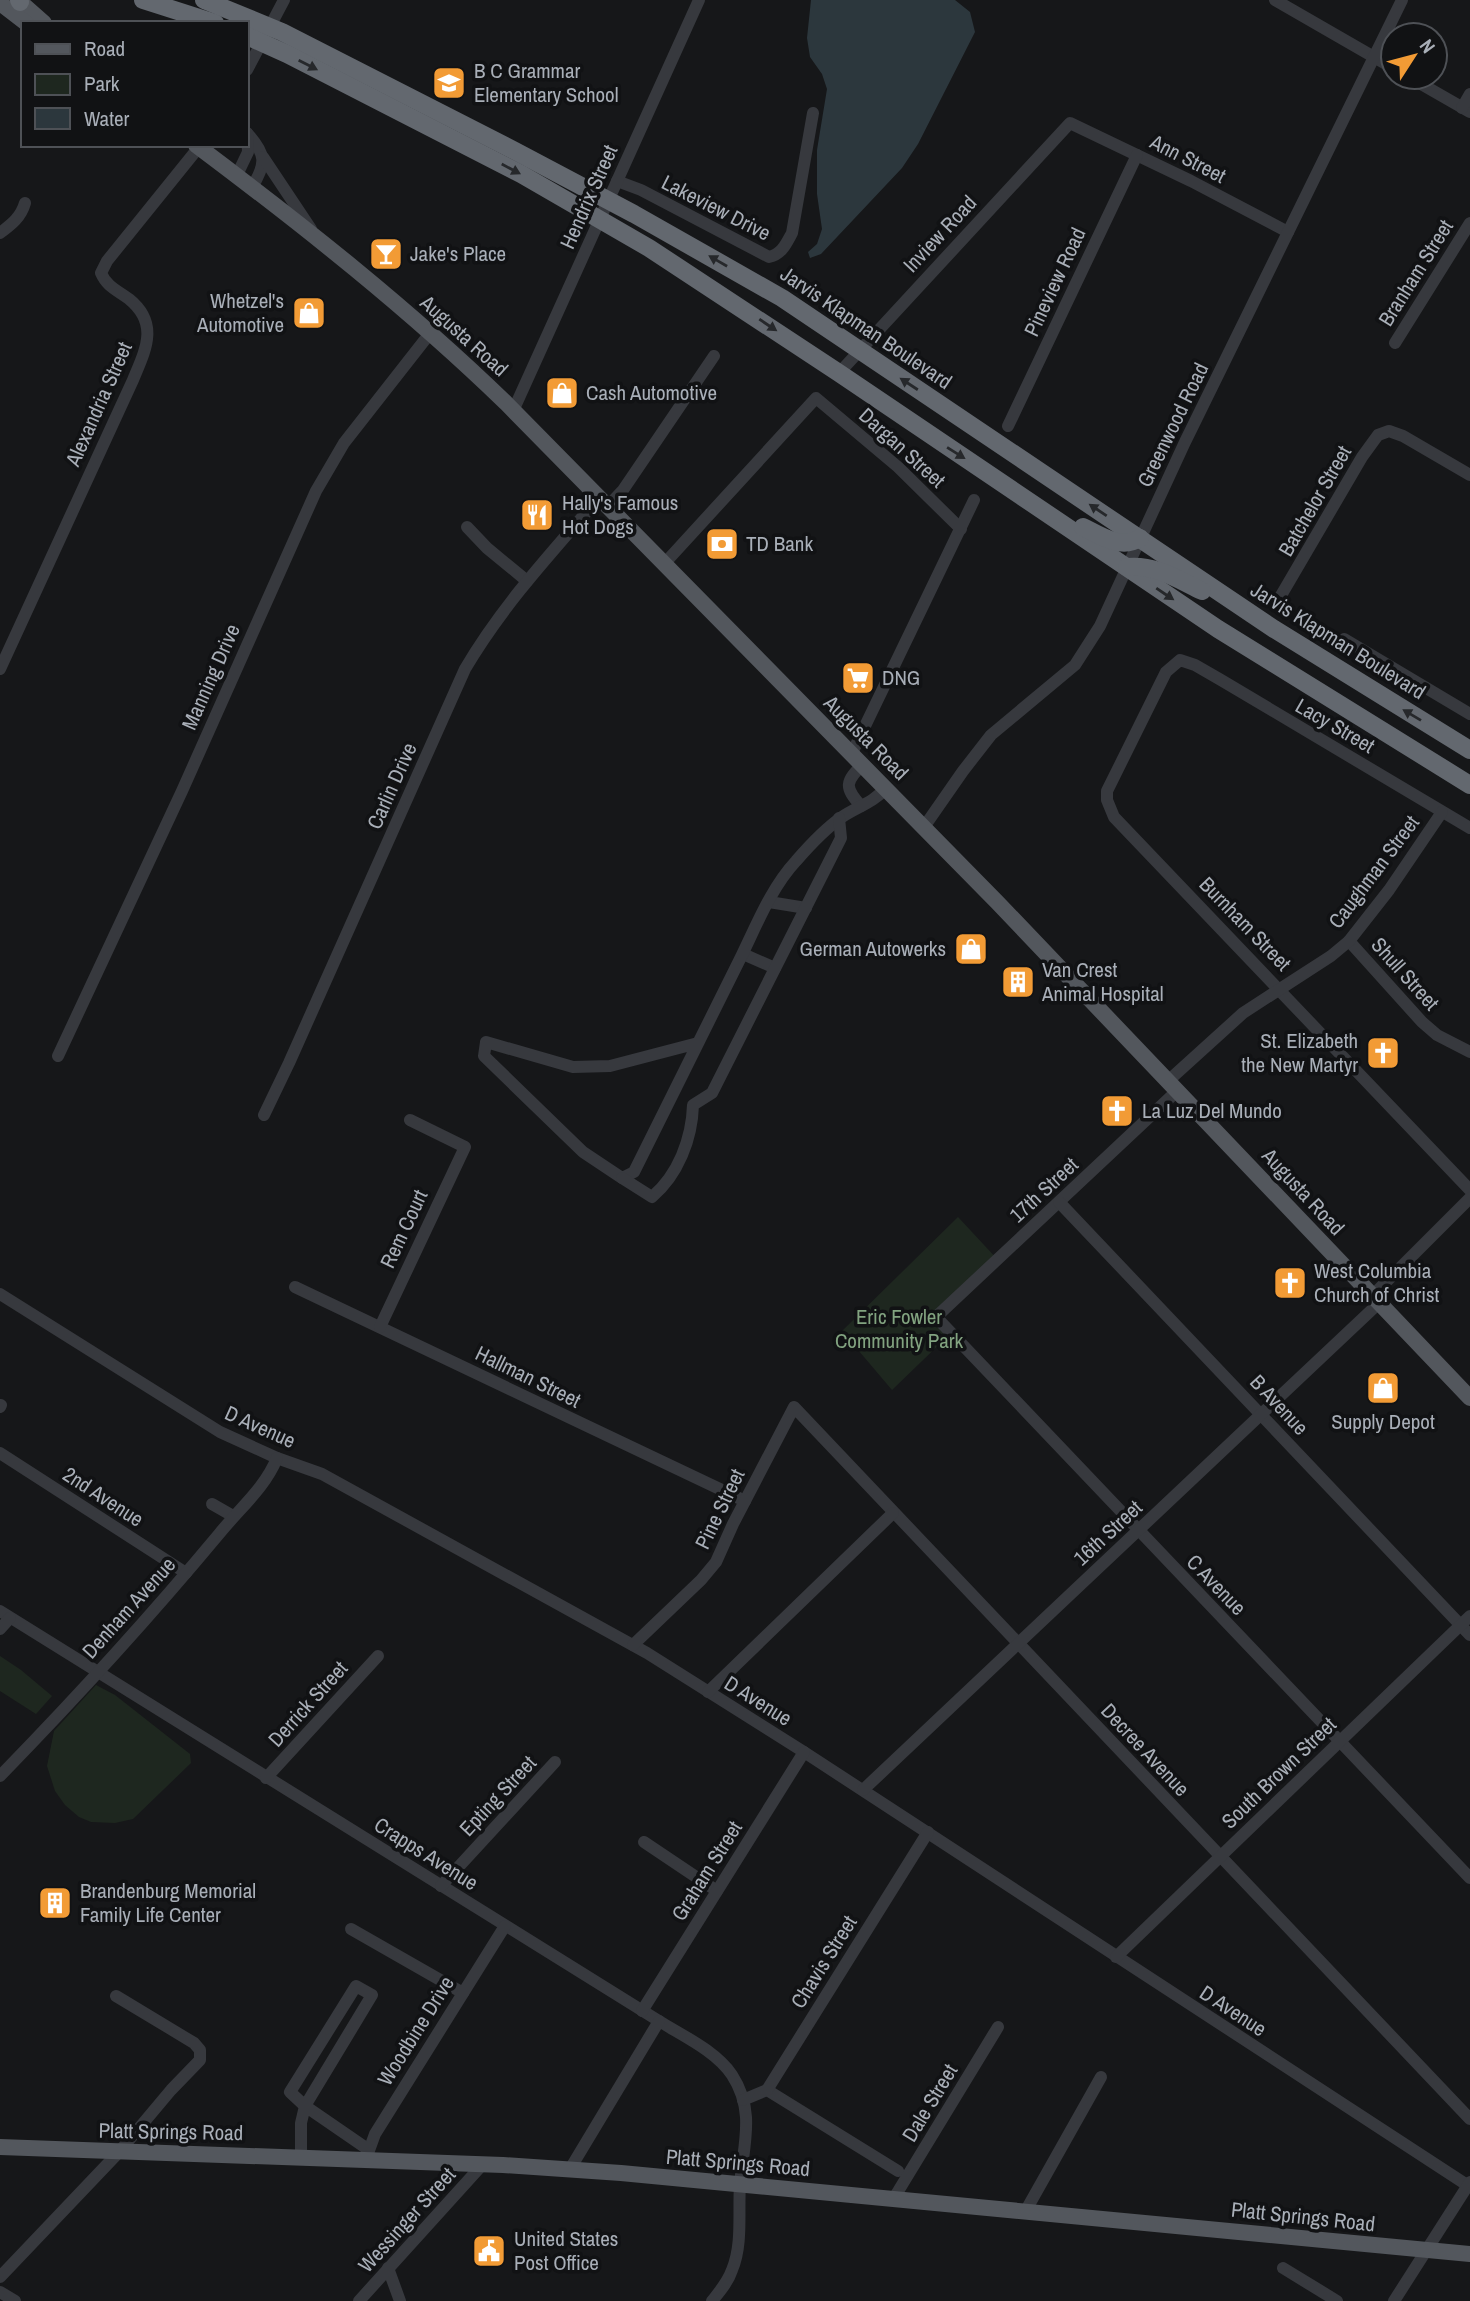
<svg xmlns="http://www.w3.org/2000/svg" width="1470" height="2301" font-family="'Archivo Narrow',sans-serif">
	<rect width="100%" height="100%" fill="#161719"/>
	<g fill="#1e271f">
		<polygon points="958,1217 998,1260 937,1317 951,1333 892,1390 842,1331"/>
		<polygon points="0,1656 21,1670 52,1696 36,1714 0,1691"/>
		<polygon points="96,1685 115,1695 190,1754 191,1763 133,1819 115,1823 91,1822 79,1817 65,1805 55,1791 47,1766 54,1731"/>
	</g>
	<polygon fill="#2c373d" points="811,0 955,0 970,12 975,32 918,144 902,168 821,254 810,258 808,252 817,244 822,229 817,194 817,150 827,89 822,74 810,57 807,38"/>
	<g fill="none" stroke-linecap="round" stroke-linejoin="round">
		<g stroke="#37393e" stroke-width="12">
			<polyline points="1275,0 1393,68"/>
			<polyline points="247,70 284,0"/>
			<polyline points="1409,77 1470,112"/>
			<polyline points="1462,108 1470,94"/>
			<path d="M 247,133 C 266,154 267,163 252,187"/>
			<polyline points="263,157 311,229"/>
			<polyline points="237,175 248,152 247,133"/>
			<path d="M 617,181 L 641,190 L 769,257 C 782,254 786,244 792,233 L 813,113"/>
			<path d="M 0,233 C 12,224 21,217 25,203"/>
			<polyline points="1395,343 1470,223"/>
			<polyline points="839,373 1070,123 1191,181 1288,232"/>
			<polyline points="513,411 699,0"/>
			<polyline points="1008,426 1137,155"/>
			<polyline points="607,507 623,490 714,356"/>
			<polyline points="467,527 487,548 527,581"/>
			<polyline points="664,564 816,398 898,467 961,529"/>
			<polyline points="1276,604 1362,457 1378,435 1389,431 1403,436 1470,475"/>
			<polyline points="1344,639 1470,714"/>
			<path d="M 0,669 L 133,380 C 145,351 160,324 129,299 C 117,290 107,287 101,273 L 107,261 L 199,147"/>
			<polyline points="852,753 974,500"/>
			<path d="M 861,806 C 844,787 845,782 863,764"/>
			<polyline points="924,827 963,771 991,735 1075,665 1100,626 1185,442 1402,0"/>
			<polyline points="1470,828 1221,680 1195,665 1180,660 1166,672 1107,791 1107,800 1114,817 1470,1190"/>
			<polyline points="769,902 806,908"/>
			<polyline points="1349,941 1422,1022 1437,1035 1470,1052"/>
			<polyline points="743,954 775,968"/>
			<path d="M 698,1043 L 610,1066 L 573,1067 L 486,1042 L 484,1056 L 583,1152 L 622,1178 L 634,1172 C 668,1104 702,1035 736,967 C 754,932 769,890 796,861 C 809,846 826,828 842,817 C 857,807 874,802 886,788"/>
			<polyline points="58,1056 182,791 316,491 344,443 431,332"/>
			<polyline points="1168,1081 1243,1013 1331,956 1349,941 1389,890 1442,812"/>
			<polyline points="1177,1091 936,1317 1470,1878"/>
			<path d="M 264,1115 L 289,1063 L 465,669 C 502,606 551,553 598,499"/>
			<path d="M 622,1178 L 652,1197 C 678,1175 692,1139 693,1105 L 712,1093 L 841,838 L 839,818"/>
			<polyline points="1059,1202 1470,1635"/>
			<polyline points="295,1287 745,1501"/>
			<polyline points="0,1294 220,1432 277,1458 322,1474 647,1653 804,1752 1470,2187"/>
			<polyline points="1372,1296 1470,1198"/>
			<polyline points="380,1327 465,1147 410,1120"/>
			<polyline points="0,1407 1,1405"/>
			<polyline points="0,1453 186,1573"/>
			<polyline points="212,1504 233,1516"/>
			<path d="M 0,1611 L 659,2021 C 683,2036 716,2051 732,2075 C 756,2112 743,2145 740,2185 C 738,2212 743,2244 732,2270 C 728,2282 720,2291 712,2301"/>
			<polyline points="0,1629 10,1618"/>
			<polyline points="633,1645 701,1580 716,1562 733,1524 794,1407 1470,2119"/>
			<polyline points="708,1692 893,1513"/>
			<path d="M 0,1776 C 76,1698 149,1618 219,1534 C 239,1509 265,1488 277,1458"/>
			<polyline points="266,1778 378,1656"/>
			<polyline points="863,1790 1379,1303"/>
			<polyline points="644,1842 717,1891"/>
			<polyline points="441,1886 555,1762"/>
			<polyline points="351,1929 463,1993"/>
			<polyline points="1116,1957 1470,1616"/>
			<polyline points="642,2011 804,1752"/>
			<polyline points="767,2090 898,2171"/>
			<polyline points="743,2100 767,2090 928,1832"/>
			<polyline points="367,2156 375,2134 505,1926"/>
			<polyline points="301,2157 301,2123 305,2106 372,1995 356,1986 290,2092 305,2106 369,2150"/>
			<polyline points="570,2169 659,2021"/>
			<polyline points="894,2198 998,2027"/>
			<polyline points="1025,2212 1101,2077"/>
			<polyline points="388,2268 400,2301"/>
			<polyline points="1283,2268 1337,2301"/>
			<polyline points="0,2277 119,2152 171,2090 200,2060 200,2050 194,2043 116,1996"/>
			<polyline points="0,2292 15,2301"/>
			<polyline points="359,2301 483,2164"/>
			<polyline points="1394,2301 1470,2182"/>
		</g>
		<g stroke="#53575d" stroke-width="16">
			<polyline points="18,0 44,23"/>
			<polyline points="0,3 26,23"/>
			<path d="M 196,145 C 304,226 409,309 506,403 L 997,902 L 1470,1398"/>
			<polyline points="0,2147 503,2165 621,2173 1470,2254"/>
		</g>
		<g stroke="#63686f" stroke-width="18">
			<polyline points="19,0 20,2"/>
			<polyline points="143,0 215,23"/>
			<polyline points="204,0 282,32 515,151 634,214 782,298 1274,629 1470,750"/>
			<polyline points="247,36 287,54 521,174 649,248 839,373 1218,629 1470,785"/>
			<path d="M 1083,527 C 1101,536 1121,550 1140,538"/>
			<path d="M 1127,567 C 1155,564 1177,579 1202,591"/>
		</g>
	</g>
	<defs><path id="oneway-solid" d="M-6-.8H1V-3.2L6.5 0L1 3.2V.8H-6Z" transform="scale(1.75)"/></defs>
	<g fill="#26282b">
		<use href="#oneway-solid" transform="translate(308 65) rotate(27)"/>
		<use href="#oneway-solid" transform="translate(511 169) rotate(28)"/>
		<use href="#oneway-solid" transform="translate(718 261) rotate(-150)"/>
		<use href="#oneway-solid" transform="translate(768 325) rotate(34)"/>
		<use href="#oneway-solid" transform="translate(909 384) rotate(-147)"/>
		<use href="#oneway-solid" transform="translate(956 453) rotate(32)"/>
		<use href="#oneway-solid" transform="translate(1098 510) rotate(-146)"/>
		<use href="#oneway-solid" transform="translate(1165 594) rotate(34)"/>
		<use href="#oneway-solid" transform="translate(1412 715) rotate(-149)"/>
	</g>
	<defs>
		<symbol id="school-square" viewBox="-11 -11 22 22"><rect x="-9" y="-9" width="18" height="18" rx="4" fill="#f29b35" stroke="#111214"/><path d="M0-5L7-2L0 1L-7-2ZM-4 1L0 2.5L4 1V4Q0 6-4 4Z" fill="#fff"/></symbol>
		<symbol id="bar-square" viewBox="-11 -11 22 22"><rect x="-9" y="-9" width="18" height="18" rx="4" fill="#f29b35" stroke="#111214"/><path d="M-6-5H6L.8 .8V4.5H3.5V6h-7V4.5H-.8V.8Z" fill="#fff"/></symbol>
		<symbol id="shop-square" viewBox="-11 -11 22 22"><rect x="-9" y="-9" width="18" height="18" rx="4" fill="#f29b35" stroke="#111214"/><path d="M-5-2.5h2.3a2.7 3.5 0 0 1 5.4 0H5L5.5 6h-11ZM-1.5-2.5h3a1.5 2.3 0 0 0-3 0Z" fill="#fff"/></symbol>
		<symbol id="restaurant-square" viewBox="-11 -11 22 22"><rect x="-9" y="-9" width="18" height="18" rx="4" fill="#f29b35" stroke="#111214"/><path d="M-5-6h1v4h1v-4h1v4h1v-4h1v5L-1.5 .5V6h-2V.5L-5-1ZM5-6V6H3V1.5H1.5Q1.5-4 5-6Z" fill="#fff"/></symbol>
		<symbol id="bank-square" viewBox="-11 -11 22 22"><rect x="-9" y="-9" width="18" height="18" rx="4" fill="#f29b35" stroke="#111214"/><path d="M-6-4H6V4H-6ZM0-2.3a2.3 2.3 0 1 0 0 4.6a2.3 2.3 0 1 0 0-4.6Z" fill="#fff"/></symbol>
		<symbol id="supermarket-square" viewBox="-11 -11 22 22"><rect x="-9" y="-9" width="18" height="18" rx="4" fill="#f29b35" stroke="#111214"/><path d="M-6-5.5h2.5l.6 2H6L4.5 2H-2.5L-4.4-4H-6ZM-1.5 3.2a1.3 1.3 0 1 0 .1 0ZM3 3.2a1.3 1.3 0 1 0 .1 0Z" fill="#fff"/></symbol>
		<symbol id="building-square" viewBox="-11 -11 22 22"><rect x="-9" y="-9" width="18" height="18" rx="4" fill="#f29b35" stroke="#111214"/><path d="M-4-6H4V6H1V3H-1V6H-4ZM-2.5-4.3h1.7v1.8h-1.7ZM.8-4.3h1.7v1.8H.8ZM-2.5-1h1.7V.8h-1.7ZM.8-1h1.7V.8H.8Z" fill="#fff"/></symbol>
		<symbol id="church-square" viewBox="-11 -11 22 22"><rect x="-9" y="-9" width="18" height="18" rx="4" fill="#f29b35" stroke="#111214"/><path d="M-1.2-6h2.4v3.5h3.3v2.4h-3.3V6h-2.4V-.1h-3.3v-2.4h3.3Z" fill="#fff"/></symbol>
		<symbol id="civic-square" viewBox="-11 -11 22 22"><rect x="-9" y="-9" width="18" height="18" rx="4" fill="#f29b35" stroke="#111214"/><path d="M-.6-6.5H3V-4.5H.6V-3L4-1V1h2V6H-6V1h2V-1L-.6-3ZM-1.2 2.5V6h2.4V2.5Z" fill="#fff"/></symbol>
	</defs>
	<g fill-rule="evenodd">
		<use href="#school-square" x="430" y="64" width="38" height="38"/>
		<use href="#bar-square" x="367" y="235" width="38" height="38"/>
		<use href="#shop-square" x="290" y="294" width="38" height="38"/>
		<use href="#shop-square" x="543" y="374" width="38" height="38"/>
		<use href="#restaurant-square" x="518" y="496" width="38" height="38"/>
		<use href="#bank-square" x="703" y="525" width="38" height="38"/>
		<use href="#supermarket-square" x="839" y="659" width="38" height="38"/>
		<use href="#shop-square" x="952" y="930" width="38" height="38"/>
		<use href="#building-square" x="999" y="963" width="38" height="38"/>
		<use href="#church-square" x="1364" y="1034" width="38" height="38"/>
		<use href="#church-square" x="1098" y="1092" width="38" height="38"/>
		<use href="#church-square" x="1271" y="1264" width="38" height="38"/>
		<use href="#shop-square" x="1364" y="1369" width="38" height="38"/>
		<use href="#building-square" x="36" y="1884" width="38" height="38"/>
		<use href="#civic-square" x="470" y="2232" width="38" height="38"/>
	</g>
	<g text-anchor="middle" stroke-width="7" stroke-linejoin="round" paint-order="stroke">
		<g font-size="21" fill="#a9afb8" stroke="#111214" text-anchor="start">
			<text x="474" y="78">B C Grammar<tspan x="474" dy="24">Elementary School</tspan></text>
			<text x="410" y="261">Jake's Place</text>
			<text x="284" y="308" text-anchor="end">Whetzel's<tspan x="284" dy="24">Automotive</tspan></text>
			<text x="586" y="400">Cash Automotive</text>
			<text x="562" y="510">Hally's Famous<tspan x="562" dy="24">Hot Dogs</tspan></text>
			<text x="746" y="551">TD Bank</text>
			<text x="882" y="685">DNG</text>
			<text x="946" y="956" text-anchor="end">German Autowerks</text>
			<text x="1042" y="977">Van Crest<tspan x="1042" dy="24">Animal Hospital</tspan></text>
			<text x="1358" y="1048" text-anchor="end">St. Elizabeth<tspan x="1358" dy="24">the New Martyr</tspan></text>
			<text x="1142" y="1118">La Luz Del Mundo</text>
			<text x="1314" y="1278">West Columbia<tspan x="1314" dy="24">Church of Christ</tspan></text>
			<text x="1383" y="1429" text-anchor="middle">Supply Depot</text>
			<text x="80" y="1898">Brandenburg Memorial<tspan x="80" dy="24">Family Life Center</tspan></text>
			<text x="514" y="2246">United States<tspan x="514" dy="24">Post Office</tspan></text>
		</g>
		<g font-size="21" fill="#a9afb8" stroke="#111214">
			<text transform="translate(1188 159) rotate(27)" y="7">Ann Street</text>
			<text transform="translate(589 197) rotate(-66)" y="7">Hendrix Street</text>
			<text transform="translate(716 208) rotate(27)" y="7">Lakeview Drive</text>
			<text transform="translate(940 234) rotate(-47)" y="7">Inview Road</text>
			<text transform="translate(1416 273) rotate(-58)" y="7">Branham Street</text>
			<text transform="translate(1055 282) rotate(-65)" y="7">Pineview Road</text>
			<text transform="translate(866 328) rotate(34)" y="7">Jarvis Klapman Boulevard</text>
			<text transform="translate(464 336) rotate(42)" y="7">Augusta Road</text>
			<text transform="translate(99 404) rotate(-66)" y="7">Alexandria Street</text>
			<text transform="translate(1173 425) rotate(-64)" y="7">Greenwood Road</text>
			<text transform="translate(902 448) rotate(42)" y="7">Dargan Street</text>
			<text transform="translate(1315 501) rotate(-60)" y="7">Batchelor Street</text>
			<text transform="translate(1338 641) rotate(32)" y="7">Jarvis Klapman Boulevard</text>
			<text transform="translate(211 677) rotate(-66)" y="7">Manning Drive</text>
			<text transform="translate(1335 726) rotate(30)" y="7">Lacy Street</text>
			<text transform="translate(866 738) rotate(45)" y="7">Augusta Road</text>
			<text transform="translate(392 786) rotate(-66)" y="7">Carlin Drive</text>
			<text transform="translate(1374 872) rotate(-53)" y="7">Caughman Street</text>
			<text transform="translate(1245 924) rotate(46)" y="7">Burnham Street</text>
			<text transform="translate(1405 974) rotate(48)" y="7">Shull Street</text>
			<text transform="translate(1044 1190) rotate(-43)" y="7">17th Street</text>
			<text transform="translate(1303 1192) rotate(47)" y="7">Augusta Road</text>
			<text transform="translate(404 1229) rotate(-65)" y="7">Rem Court</text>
			<text transform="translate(528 1377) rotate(26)" y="7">Hallman Street</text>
			<text transform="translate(1279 1405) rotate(47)" y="7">B Avenue</text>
			<text transform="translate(260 1427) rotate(24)" y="7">D Avenue</text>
			<text transform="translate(103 1497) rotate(33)" y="7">2nd Avenue</text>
			<text transform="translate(720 1509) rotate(-64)" y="7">Pine Street</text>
			<text transform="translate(1108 1533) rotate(-43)" y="7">16th Street</text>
			<text transform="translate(1216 1585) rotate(46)" y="7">C Avenue</text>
			<text transform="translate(129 1608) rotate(-48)" y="7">Denham Avenue</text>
			<text transform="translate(758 1701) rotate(32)" y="7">D Avenue</text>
			<text transform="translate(308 1704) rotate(-48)" y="7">Derrick Street</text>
			<text transform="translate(1145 1750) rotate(47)" y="7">Decree Avenue</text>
			<text transform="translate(1279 1773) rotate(-44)" y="7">South Brown Street</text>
			<text transform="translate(498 1796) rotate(-47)" y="7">Epting Street</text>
			<text transform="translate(426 1854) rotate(32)" y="7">Crapps Avenue</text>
			<text transform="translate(707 1871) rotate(-58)" y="7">Graham Street</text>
			<text transform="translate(824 1962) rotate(-58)" y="7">Chavis Street</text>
			<text transform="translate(1233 2011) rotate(33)" y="7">D Avenue</text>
			<text transform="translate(416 2031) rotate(-58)" y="7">Woodbine Drive</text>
			<text transform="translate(930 2103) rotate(-59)" y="7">Dale Street</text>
			<text transform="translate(171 2132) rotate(1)" y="7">Platt Springs Road</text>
			<text transform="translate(738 2163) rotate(5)" y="7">Platt Springs Road</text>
			<text transform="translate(1303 2217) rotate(6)" y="7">Platt Springs Road</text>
			<text transform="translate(407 2220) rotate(-48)" y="7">Wessinger Street</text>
		</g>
		<g font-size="21" fill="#82a380" stroke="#111214">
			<text x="899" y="1324">Eric Fowler<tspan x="899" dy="24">Community Park</tspan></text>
		</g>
	</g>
	<rect x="21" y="21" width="228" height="126" fill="#111214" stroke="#4e5156" stroke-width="2"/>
	<rect x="35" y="44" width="35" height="10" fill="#53575d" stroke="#4e5156" stroke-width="2"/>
	<text x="84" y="56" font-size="21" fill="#a9afb8">Road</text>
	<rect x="35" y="74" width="35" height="21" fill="#1e271f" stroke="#4e5156" stroke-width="2"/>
	<text x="84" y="91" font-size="21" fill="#a9afb8">Park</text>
	<rect x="35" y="108" width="35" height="21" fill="#2c373d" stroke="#4e5156" stroke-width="2"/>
	<text x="84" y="126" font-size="21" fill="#a9afb8">Water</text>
	<g transform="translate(1414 56) rotate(54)"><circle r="33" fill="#111214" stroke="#4e5156" stroke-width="2"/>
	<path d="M0-5L12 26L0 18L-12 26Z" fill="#f29b35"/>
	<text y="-10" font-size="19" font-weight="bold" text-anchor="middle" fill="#a9afb8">N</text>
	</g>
</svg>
